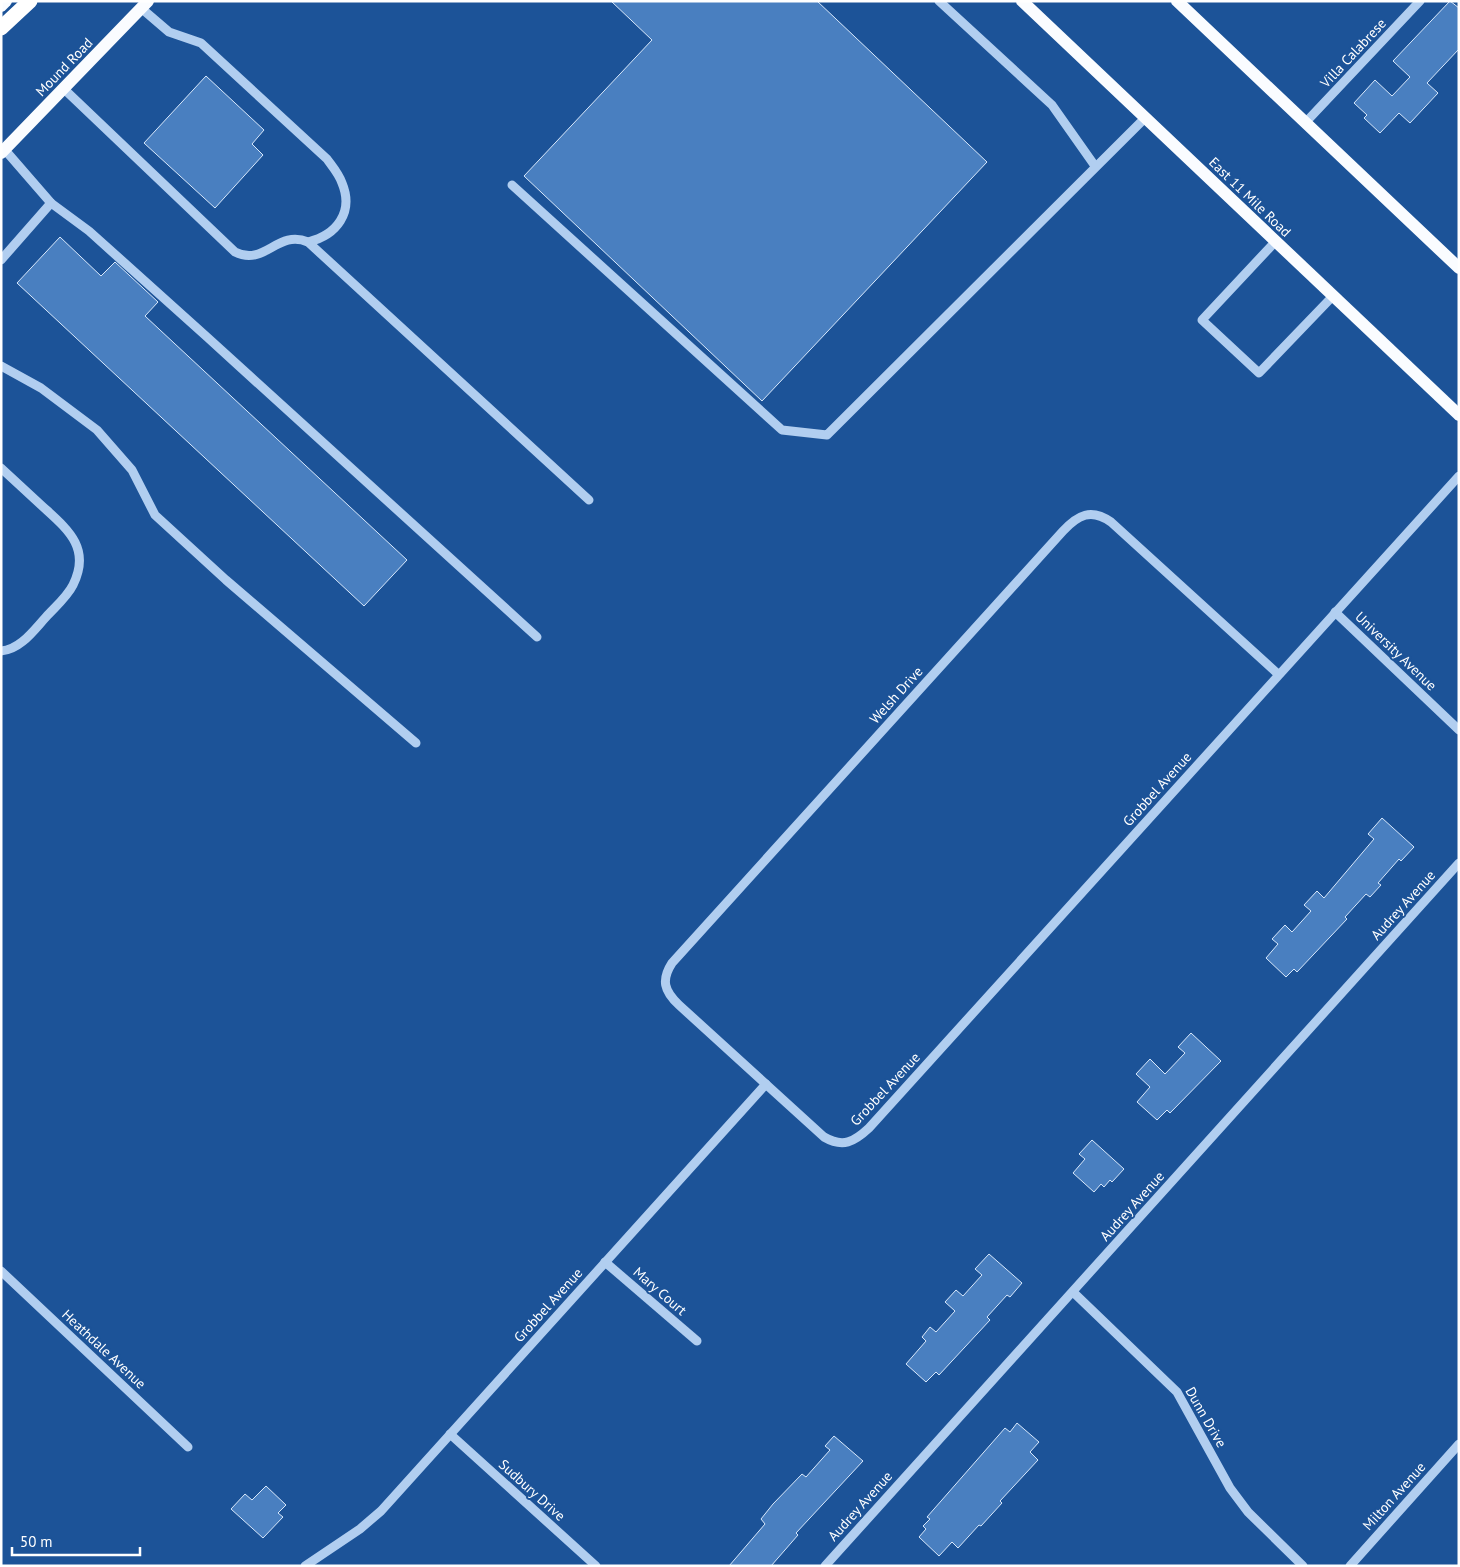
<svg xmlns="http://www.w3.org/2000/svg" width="1460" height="1567" font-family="'PT Sans',sans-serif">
	<rect width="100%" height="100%" fill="#1c5398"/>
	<g fill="#497fc0" stroke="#d8e8fb">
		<polygon points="611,1 817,1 987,162 762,401 524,176 652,40"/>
		<polygon points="1450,1 1459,8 1459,49 1427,83 1438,93 1410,123 1399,113 1380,133 1364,118 1367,115 1354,103 1375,80 1392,96 1410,77 1393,61"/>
		<polygon points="206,76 264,130 252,144 263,155 215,208 144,143"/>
		<polygon points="60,237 101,276 115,262 158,302 145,316 407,560 364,606 17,283"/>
		<polygon points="1382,818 1414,847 1401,861 1399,859 1378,883 1381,885 1370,897 1366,894 1345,917 1347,919 1297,972 1294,969 1286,977 1266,958 1278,944 1272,939 1285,925 1292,932 1311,911 1304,905 1317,891 1324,898 1374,839 1368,834"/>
		<polygon points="1191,1033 1221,1061 1170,1113 1167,1110 1157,1120 1137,1102 1150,1087 1136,1074 1150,1059 1165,1074 1185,1053 1178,1047"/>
		<polygon points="1092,1140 1124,1169 1112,1182 1110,1180 1104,1187 1101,1184 1094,1192 1073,1173 1085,1159 1079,1154"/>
		<polygon points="989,1254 1022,1283 1010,1297 1007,1295 987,1317 990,1320 939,1375 936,1372 926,1382 906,1364 926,1341 922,1337 930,1327 936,1332 955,1311 945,1302 956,1290 963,1296 982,1275 975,1269"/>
		<polygon points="1017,1423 1039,1442 1030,1452 1038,1460 1000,1501 1002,1503 981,1526 979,1525 958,1548 952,1542 939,1556 919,1537 926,1529 923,1526 930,1519 927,1517 1005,1428 1010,1432"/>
		<polygon points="834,1436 863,1461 796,1533 798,1535 771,1566 729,1566 765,1524 761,1519 773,1504 802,1474 806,1477 830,1450 825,1446"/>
		<polygon points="266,1486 286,1505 278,1513 283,1517 263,1538 231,1509 245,1494 252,1500"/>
	</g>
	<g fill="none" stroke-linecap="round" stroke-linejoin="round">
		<g stroke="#b1cef0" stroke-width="9">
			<polyline points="939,1 1052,105 1095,166"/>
			<path d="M 141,8 L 169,32 L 201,43 L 327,159 C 332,166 339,174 342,183 C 354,212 337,235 308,242"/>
			<path d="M 64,89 L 235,252 C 265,267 277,229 308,242 L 589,500"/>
			<polyline points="1305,123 1420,1"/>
			<polyline points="5,150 51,203 89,231 207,337 537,637"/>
			<polyline points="512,185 782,430 827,435 1145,118"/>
			<polyline points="1275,242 1202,320 1259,373 1333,296"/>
			<polyline points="1,260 51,203"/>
			<polyline points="1,366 41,388 97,430 132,470 155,515 226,580 416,743"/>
			<path d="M 1,468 C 14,480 28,493 41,505 C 66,528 92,547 73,585 C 67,597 55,607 46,617 C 34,630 20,650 1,651"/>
			<polyline points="1335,612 1459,730"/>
			<path d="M 1278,674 L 1111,522 C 1091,508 1078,515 1063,531 L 672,963 C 661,980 664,991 679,1005 L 824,1137 C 843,1148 854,1142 869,1128 L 1459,476"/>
			<polyline points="605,1262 697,1341"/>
			<polyline points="1,1271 188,1447"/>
			<polyline points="1073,1292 1177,1392 1230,1488 1248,1512 1303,1566"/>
			<polyline points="450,1434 596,1566"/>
			<polyline points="305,1566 360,1529 381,1511 766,1084"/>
			<polyline points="825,1566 1459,863"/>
			<polyline points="1350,1566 1459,1444"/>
		</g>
		<g stroke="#fafcff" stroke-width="12">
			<polyline points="1022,1 1459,415"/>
			<polyline points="1177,1 1459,268"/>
			<polyline points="1,6 6,1"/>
			<polyline points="1,153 148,1"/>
		</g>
		<polyline stroke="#fff" stroke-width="15" points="1,28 30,1"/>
	</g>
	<g text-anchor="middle" stroke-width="4" stroke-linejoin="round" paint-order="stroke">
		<g font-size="14" fill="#fff" stroke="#1c5398">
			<text transform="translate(1353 53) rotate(-47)" y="5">Villa Calabrese</text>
			<text transform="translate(64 67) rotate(-46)" y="5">Mound Road</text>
			<text transform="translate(1250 197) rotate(44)" y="5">East 11 Mile Road</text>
			<text transform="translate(1396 651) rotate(44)" y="5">University Avenue</text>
			<text transform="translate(896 695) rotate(-48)" y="5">Welsh Drive</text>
			<text transform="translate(1157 789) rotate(-48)" y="5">Grobbel Avenue</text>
			<text transform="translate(1403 905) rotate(-48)" y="5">Audrey Avenue</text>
			<text transform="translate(885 1089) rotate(-47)" y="5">Grobbel Avenue</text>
			<text transform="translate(1132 1206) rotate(-48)" y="5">Audrey Avenue</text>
			<text transform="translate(660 1291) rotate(41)" y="5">Mary Court</text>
			<text transform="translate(548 1305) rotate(-48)" y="5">Grobbel Avenue</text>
			<text transform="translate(104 1349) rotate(43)" y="5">Heathdale Avenue</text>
			<text transform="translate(1206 1417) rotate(60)" y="5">Dunn Drive</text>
			<text transform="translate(532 1490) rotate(42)" y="5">Sudbury Drive</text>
			<text transform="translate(1394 1496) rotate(-48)" y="5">Milton Avenue</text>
			<text transform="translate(860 1506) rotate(-48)" y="5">Audrey Avenue</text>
		</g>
	</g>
	<rect width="1460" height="1567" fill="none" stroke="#ffffff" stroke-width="5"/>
	<path d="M12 1547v8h128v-8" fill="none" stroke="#ffffff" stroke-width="2.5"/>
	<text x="20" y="1547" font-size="15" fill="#ffffff" stroke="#1c5398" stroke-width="4" paint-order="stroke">50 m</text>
</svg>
